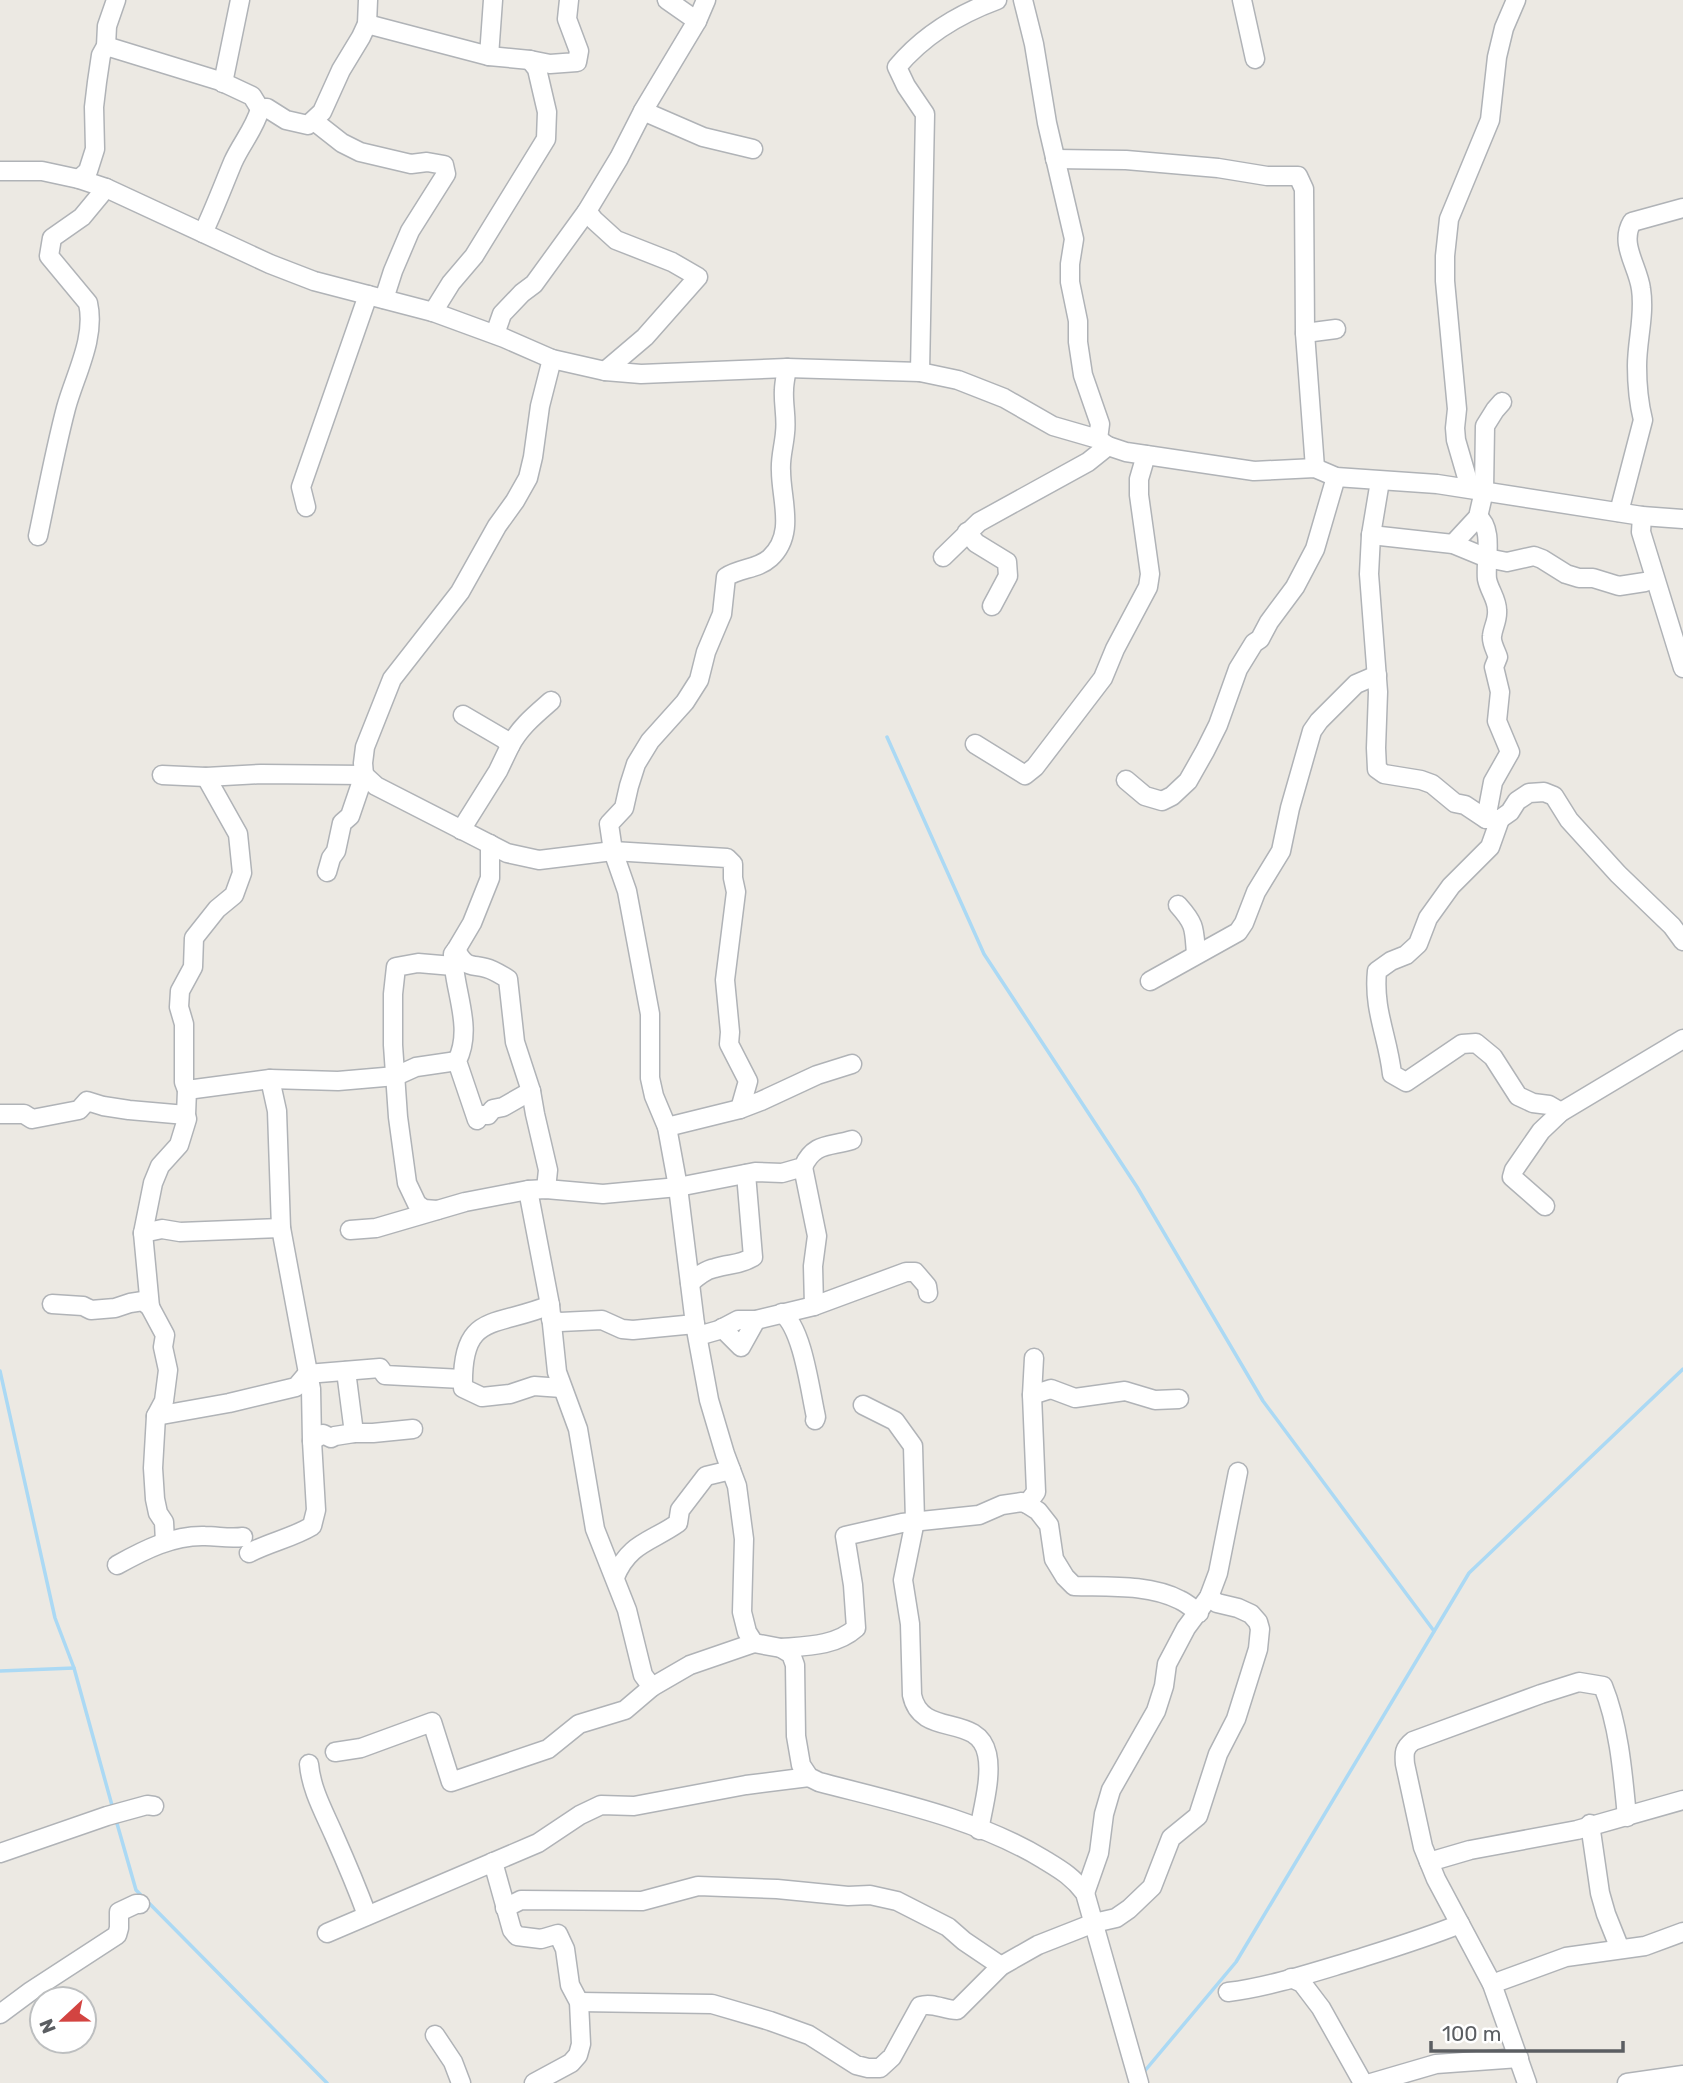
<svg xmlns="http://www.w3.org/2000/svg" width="1683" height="2083" font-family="Rubik,sans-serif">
	<rect width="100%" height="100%" fill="#ece9e3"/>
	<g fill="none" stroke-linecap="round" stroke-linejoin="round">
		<g stroke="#abd9f4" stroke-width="3.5">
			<polyline points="887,737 984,954 1137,1187 1263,1401 1434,1631"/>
			<polyline points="0,1371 55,1618 74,1668 113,1809"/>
			<polyline points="0,1671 74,1668"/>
			<polyline points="116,1820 136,1890 327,2083"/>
			<polyline points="1143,2073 1236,1962 1469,1573 1683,1369"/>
		</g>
		<defs>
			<g id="minor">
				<polyline points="667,0 697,21"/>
				<polyline points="1023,0 1034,44 1047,123 1074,239 1070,264 1070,282 1078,321 1078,342 1083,375 1100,424 1098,439"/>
				<polyline points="1242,0 1255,59"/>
				<polyline points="367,24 489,56 530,60 550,64 577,62 579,51 567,19 569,0"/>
				<polyline points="106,46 220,81 252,96 260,109"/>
				<polyline points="489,56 493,0"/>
				<polyline points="223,83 240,0"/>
				<polyline points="643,111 703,137 753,149"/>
				<polyline points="314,121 342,143 360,152 411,164 427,162 444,165 446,174 410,231 393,271 384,299"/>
				<polyline points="1055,159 1126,160 1218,168 1267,176 1298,176 1304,189 1305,333 1315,468"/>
				<polyline points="0,171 42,171 79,179 106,188 270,264 314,281 433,312 504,338 552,359 605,371 641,374 787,368 920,372 958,380 1004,398 1053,426 1098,439 1108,446 1126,452 1254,471 1315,468 1336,477 1437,484 1642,516 1683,519"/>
				<polyline points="79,179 88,171 95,149 94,107 97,82 101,55 106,46 107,26 116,0"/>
				<polyline points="587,211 594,220 616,240 672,262 698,277 645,337 605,371"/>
				<path d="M 203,233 C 214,210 223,186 233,162 C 241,144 255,128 260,109 L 267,108 L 286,120 L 308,125 L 322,112 L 341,70 L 361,37 L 367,24 L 368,0"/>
				<polyline points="433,312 451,283 474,256 546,139 547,112 537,69 530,60"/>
				<polyline points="1305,333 1336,329"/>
				<polyline points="495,334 502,314 522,293 534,284 587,211 619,158 643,111 697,21 706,0"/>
				<path d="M 787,368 C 786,375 784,383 784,390 C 783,404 787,418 785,433 C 784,446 780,458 781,471 C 781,500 796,534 770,558 C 758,569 740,568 726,577 L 722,614 L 706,652 L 699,680 L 685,702 L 650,741 L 636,764 L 629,786 L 624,808 L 609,824 L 613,851 L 627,891 L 650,1014 L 650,1078 L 654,1096 L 667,1127 L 678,1187 L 695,1324 L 709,1400 L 725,1454 L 737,1486 L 744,1539 L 742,1612 L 747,1632 L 754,1643 L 781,1648 L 791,1654 L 795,1665 L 796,1736 L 801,1765 L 809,1777 L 819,1782 C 895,1802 975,1818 1043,1859 C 1061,1870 1072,1876 1085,1893 L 1139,2083"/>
				<path d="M 920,372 L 925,114 L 906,86 L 897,67 C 923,36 959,14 997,0"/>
				<polyline points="1380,481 1371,535 1369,574 1378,692 1376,748 1377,769 1384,774 1421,780 1432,784 1455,803 1465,805 1486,819 1500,819 1510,812 1517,801 1529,793 1544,792 1554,796 1569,820 1618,874 1672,926 1683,941"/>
				<polyline points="1470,488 1456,440 1455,428 1457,409 1445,281 1445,256 1449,219 1490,120 1497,57 1504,28 1516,0"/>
				<polyline points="306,507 301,487 368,295"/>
				<path d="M 1619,512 L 1643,420 C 1639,404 1637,382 1637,366 C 1637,340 1645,315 1641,289 C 1638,266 1619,244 1632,222 L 1683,208"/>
				<polyline points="1642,516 1641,532 1683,668"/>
				<path d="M 1478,517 C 1494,529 1485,561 1487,579 C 1489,590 1497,599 1497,610 C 1498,620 1493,627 1492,636 C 1491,643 1496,651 1498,657 L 1494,667 L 1500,692 L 1497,721 L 1510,752 L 1493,782 L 1486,819"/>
				<polyline points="967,532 976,543 1007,562 1008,576 992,606"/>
				<polyline points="1371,535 1453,544 1487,558 1507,562 1534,556 1542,559 1566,574 1579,578 1593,578 1619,586 1645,582"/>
				<path d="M 38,536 C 47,493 55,450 66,408 C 75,375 96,338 88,303 L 49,256 L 52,238 L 82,217 L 106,188"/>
				<polyline points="1453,544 1478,517 1484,491 1485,426 1495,410 1502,402"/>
				<polyline points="943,557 979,522 1088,462 1108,446"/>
				<polyline points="975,744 1025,775 1035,767 1103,678 1115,649 1148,587 1150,574 1139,495 1139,479 1146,455"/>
				<path d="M 510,746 C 520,727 535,715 551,701"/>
				<polyline points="162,775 206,777 261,774 364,775 376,786 507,853 539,860 613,851 727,858 733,864 733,878 736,892 725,980 730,1032 729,1044 748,1081 740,1109"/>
				<polyline points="1126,780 1145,796 1162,801 1172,796 1188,781 1205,751 1218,725 1238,669 1254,643 1260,639 1269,622 1295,587 1315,549 1336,477"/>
				<path d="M 1500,819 L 1490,847 L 1451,886 L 1428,918 L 1418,944 L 1406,955 L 1391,961 L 1377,971 C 1373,1010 1388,1037 1392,1074 L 1406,1082 L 1462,1044 L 1476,1043 L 1493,1057 L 1518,1096 L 1533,1103 L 1549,1105 L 1561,1112"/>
				<polyline points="461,830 498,771 510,746 504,739 463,715"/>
				<path d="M 490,844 L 490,878 L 472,923 L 456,950 L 453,954 C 453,989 474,1027 457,1061 L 477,1120 L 480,1115 L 488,1115 L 493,1109 L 503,1107 L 531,1091"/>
				<polyline points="327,872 331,858 336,851 342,823 350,816 364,775 363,763 365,747 392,679 460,592 497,526 515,501 528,478 533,457 540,406 552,359"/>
				<path d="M 1178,905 C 1196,925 1194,929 1196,954"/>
				<path d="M 456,950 C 466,968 469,964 486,968 C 494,970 501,975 508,979 L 515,1042 L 531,1091 L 535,1114 L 548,1170 L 546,1189"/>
				<polyline points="1150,981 1238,932 1244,923 1256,892 1281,851 1290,808 1312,731 1319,721 1356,684 1377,675"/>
				<polyline points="270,1079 277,1111 281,1228 311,1389 312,1441"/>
				<polyline points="187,1090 270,1079 338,1081 396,1076 416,1067 457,1061"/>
				<polyline points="0,1114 24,1114 32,1119 79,1110 87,1101 103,1106 129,1110 186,1115"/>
				<polyline points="667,1127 740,1109 761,1101 817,1075 852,1064"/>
				<polyline points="803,1167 817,1236 813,1266 814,1306"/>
				<path d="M 528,1190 L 550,1305 C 495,1328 461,1311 463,1388 L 482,1397 L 510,1394 L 534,1386 L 562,1388"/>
				<polyline points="1545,1206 1512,1177 1514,1170 1541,1131 1561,1112 1683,1039"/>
				<polyline points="437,1210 424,1209 417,1204 407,1183 398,1117 393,1045 393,994 396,967 418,963 453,966"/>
				<path d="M 350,1230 L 376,1228 L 465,1202 L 528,1190 L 546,1189 L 603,1194 L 678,1187 L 755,1172 L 782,1173 L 803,1167 C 814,1142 830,1147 852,1140"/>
				<polyline points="143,1233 162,1229 180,1232 281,1228"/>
				<path d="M 690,1283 C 698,1276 705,1270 715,1268 C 730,1263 738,1266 753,1257 L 746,1174"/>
				<polyline points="52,1304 83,1306 91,1310 115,1308 130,1303 143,1301 150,1307 165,1335 163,1347 168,1370 164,1401 156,1416 153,1468 155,1499 158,1513 164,1522 165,1542"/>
				<polyline points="550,1305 557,1372 578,1429 595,1529 627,1610 643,1675 652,1687"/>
				<polyline points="150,1307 143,1233 153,1183 160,1166 179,1145 187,1119 186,1115 187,1090 184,1082 184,1024 179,1007 180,991 193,967 194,938 217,909 234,895 242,873 238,834 206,777"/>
				<path d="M 782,1313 C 803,1329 810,1391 816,1417 L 815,1420"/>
				<polyline points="551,1319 560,1322 602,1320 622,1329 633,1330 695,1324"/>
				<polyline points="722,1328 741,1347 756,1320"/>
				<polyline points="698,1336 719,1330 738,1320 756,1320 814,1306 906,1272 915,1272 927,1286 928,1293"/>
				<polyline points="1032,1395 1051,1389 1075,1398 1125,1391 1155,1400 1179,1399"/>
				<path d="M 863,1405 L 895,1421 L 913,1446 L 915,1521 L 903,1580 L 910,1624 L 912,1695 C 921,1739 978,1712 987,1754 C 992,1776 983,1808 979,1830"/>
				<polyline points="156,1416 229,1403 296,1387 307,1374 380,1368 385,1375 462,1379"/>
				<polyline points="354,1433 373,1433 413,1429"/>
				<polyline points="1027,1504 1036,1492 1032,1395 1034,1358"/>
				<path d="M 249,1553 C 270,1542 292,1538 312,1526 L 316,1510 L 312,1441 L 323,1434 L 331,1438 L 335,1436 L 354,1433 L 346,1371"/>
				<path d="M 117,1565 C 144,1550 173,1535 205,1536 C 218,1536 229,1539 243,1537"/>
				<path d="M 615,1577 C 629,1543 651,1542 678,1523 L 680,1510 L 706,1476 L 731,1470"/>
				<path d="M 781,1648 C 807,1646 836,1646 856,1628 L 853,1585 L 845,1536 L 902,1523 L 979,1515 L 1002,1505 L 1022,1502 L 1027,1504 L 1038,1511 L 1049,1525 L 1054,1559 L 1065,1577 L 1074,1586 C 1108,1587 1149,1584 1180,1600 C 1187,1603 1193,1609 1199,1613"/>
				<polyline points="335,1752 361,1748 432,1722 451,1782 548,1749 579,1724 625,1710 652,1687 690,1665 754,1643"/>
				<path d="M 309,1764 C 311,1789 324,1812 334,1835 C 346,1862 357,1888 367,1915"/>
				<polyline points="1590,1824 1600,1893 1606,1914 1620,1949"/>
				<polyline points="0,1853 107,1816 147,1805 154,1806"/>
				<polyline points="493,1862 512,1930 517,1936 541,1939 558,1934 565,1949 570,1985 579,2002 581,2044 578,2055 571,2063 534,2083"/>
				<polyline points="1429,1862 1470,1850 1577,1830 1683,1800"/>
				<polyline points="1085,1893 1099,1853 1104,1814 1111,1790 1156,1711 1164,1686 1167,1664 1186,1628 1209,1597 1218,1573 1238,1472"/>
				<polyline points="505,1908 521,1900 642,1901 698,1886 777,1889 848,1896 870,1895 897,1901 948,1927 964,1941 1001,1966"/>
				<polyline points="327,1933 538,1843 580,1815 601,1805 634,1806 746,1785 809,1777"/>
				<polyline points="1291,1978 1302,1983 1321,2008 1363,2083"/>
				<polyline points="1492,1984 1566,1957 1645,1946 1683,1932"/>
				<path d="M 1228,1992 C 1268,1987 1308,1974 1348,1962 C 1386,1950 1423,1939 1460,1924"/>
				<path d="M 579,2002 L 712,2004 L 770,2021 L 809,2035 L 856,2065 L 868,2068 L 880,2068 L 892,2057 L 920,2006 C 933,2002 944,2010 957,2010 L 1001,1966 L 1038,1945 L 1094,1923 L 1116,1918 L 1129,1909 L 1152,1887 L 1171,1838 L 1198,1816 L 1218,1754 L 1236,1719 L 1258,1649 L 1260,1629 L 1258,1622 L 1251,1614 L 1238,1608 L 1217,1603 L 1209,1597"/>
				<polyline points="0,2014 31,1991 117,1935 119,1928 119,1912 136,1904 140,1904"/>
				<polyline points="435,2035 453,2062 461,2083"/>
				<polyline points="1371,2083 1436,2064 1519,2058"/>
				<path d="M 1527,2083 L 1492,1984 L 1436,1879 L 1423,1847 L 1405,1764 C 1404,1753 1404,1748 1413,1741 L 1541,1694 L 1579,1682 L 1603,1686 C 1619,1725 1623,1775 1627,1817"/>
				<polyline points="1627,2083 1683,2075"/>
			</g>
		</defs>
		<use href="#minor" stroke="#b0b3b7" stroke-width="21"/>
		<use href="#minor" stroke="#fff" stroke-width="18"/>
	</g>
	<g transform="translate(63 2020) rotate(248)"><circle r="33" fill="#ffffff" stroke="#bdbfc0" stroke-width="2"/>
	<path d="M0-5L12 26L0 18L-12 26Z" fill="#d34441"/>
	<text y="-10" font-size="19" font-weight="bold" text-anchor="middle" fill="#5b5e62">N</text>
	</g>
	<path d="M1431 2041v10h192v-10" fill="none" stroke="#5b5e62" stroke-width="3.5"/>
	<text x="1442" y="2041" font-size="21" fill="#5b5e62" stroke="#ffffff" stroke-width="5" paint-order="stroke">100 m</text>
</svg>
